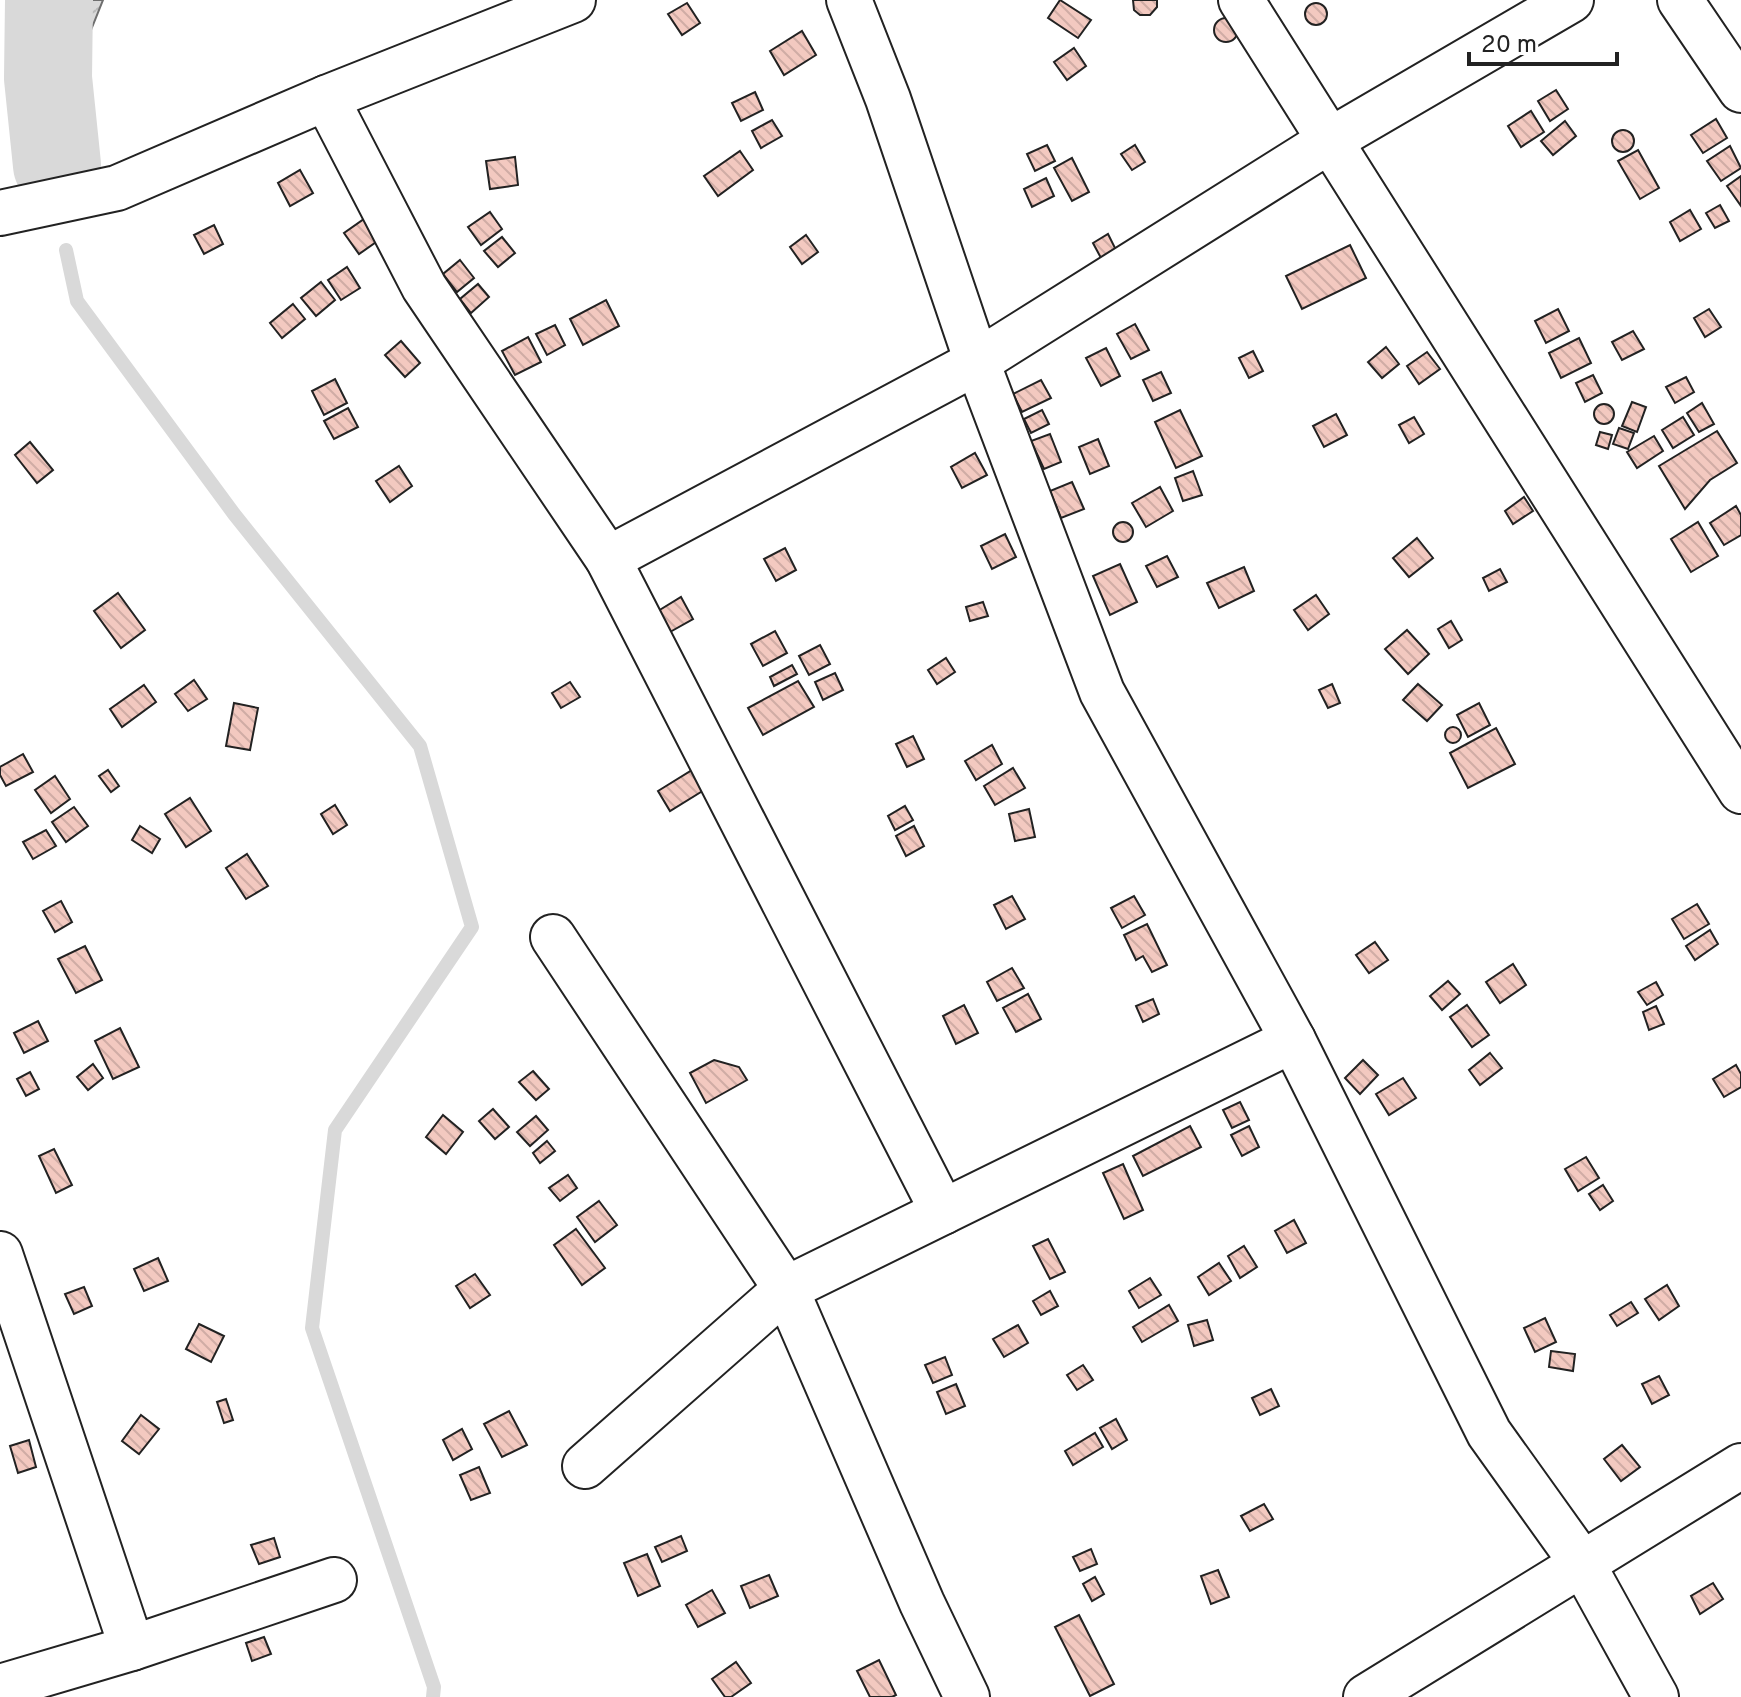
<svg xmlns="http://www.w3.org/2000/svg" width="1741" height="1697" font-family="Overpass,sans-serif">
	<defs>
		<pattern id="water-waves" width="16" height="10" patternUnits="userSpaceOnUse" patternTransform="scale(2)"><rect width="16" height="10" fill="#d9d9d9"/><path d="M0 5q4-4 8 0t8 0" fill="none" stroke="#bababa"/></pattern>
		<pattern id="building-back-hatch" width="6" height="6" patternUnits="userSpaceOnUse" patternTransform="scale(2)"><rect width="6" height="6" fill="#f3c9c0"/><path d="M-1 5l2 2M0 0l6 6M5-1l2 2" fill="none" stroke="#d0aca5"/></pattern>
	</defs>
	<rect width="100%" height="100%" fill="#fff"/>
	<polygon fill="url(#water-waves)" stroke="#6f6f6f" stroke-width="2" points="9,0 103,0 89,35 48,78 14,27"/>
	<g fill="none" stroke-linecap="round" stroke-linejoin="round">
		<polyline stroke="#d9d9d9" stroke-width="14" points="66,250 77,301 234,514 420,746 472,927 335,1130 312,1328 434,1687 433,1697"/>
		<polyline stroke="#d9d9d9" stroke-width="88" points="49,0 48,78 57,165"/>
	</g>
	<g fill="url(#building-back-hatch)" stroke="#222" stroke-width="2">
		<polygon points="1060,0 1091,20 1078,38 1048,18"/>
		<polygon points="1133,0 1157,0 1157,7 1150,15 1140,15 1134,10"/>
		<polygon points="687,3 700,23 682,35 668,14"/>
		<circle cx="1316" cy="14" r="11"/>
		<circle cx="1226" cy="30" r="12"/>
		<polygon points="802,31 816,55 784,75 770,51"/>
		<polygon points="1074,48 1086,66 1067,80 1054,62"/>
		<polygon points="1556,90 1568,109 1550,121 1538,101"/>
		<polygon points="755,92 763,110 741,121 732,103"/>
		<polygon points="1531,111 1544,132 1521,147 1508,126"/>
		<polygon points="1716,119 1727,138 1703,153 1691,135"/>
		<polygon points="772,120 782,136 761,148 752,131"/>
		<polygon points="1565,121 1576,136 1553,155 1541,141"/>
		<circle cx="1623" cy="141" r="11"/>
		<polygon points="1047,145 1055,161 1035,171 1027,154"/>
		<polygon points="1135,145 1145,162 1132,170 1121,154"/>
		<polygon points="1730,146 1741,168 1721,181 1707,161"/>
		<polygon points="1638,150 1659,188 1640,199 1618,161"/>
		<polygon points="740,151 753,170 718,196 704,176"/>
		<polygon points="515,157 518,185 490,189 486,161"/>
		<polygon points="1072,158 1089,192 1072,201 1054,168"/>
		<polygon points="300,170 313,193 290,206 278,183"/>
		<polygon points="1741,176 1741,206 1727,186"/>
		<polygon points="1046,178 1054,196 1032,207 1024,189"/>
		<polygon points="1720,205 1729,221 1715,228 1706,213"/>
		<polygon points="1690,210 1701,229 1680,241 1670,222"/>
		<polygon points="490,212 502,229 481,245 468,227"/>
		<polygon points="364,219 379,240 359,254 344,233"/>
		<polygon points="214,225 223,244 204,254 194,235"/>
		<polygon points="1108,234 1116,250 1101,258 1093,243"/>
		<polygon points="806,235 818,252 802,264 790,247"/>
		<polygon points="502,237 515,253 498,267 484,251"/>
		<polygon points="1350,245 1366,278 1302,309 1286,276"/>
		<polygon points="460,260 474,278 457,292 443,274"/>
		<polygon points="347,267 360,288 341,300 328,280"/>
		<polygon points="321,282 335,300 316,316 301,298"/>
		<polygon points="478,284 489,297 471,313 460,299"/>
		<polygon points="606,300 619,326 583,345 570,319"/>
		<polygon points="293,304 305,319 282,338 270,323"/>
		<polygon points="1558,309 1569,331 1546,343 1535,321"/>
		<polygon points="1709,309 1721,327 1705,337 1694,318"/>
		<polygon points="1135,324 1149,350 1131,359 1117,334"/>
		<polygon points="555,325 565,345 547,355 536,334"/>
		<polygon points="1633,331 1644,349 1622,360 1612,342"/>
		<polygon points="528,337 541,362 515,375 502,351"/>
		<polygon points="1579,338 1591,363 1561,378 1549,353"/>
		<polygon points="401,341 420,363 405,377 385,355"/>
		<polygon points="1386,347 1399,364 1382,378 1368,362"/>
		<polygon points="1106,348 1120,376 1101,386 1086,358"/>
		<polygon points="1253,351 1263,371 1249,378 1239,358"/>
		<polygon points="1427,352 1440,369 1419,384 1407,366"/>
		<polygon points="1161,372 1171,393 1153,401 1143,380"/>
		<polygon points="1593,375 1602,393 1585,402 1576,383"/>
		<polygon points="1686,377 1694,392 1675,403 1666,387"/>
		<polygon points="335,379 347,403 324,415 312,391"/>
		<polygon points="1041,380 1051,398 1022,412 1013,394"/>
		<polygon points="1632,402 1646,407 1637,432 1622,426"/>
		<polygon points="1702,403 1714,424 1699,432 1687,413"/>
		<circle cx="1604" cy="414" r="10"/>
		<polygon points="348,408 358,427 334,439 324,421"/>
		<polygon points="1042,410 1049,424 1031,433 1024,419"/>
		<polygon points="1180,410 1202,456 1176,468 1155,422"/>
		<polygon points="1336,414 1347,435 1324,447 1313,426"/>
		<polygon points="1414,417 1424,434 1409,443 1399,425"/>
		<polygon points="1683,417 1694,435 1673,448 1662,430"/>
		<polygon points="1619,428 1634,433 1628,449 1613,444"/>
		<polygon points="1717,431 1737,463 1710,480 1685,509 1659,466"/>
		<polygon points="1600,432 1612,435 1608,449 1596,445"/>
		<polygon points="1050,434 1061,462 1044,469 1031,441"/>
		<polygon points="1654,436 1663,451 1637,468 1627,452"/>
		<polygon points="1098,439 1109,466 1090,474 1079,447"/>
		<polygon points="30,442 53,470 37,483 15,455"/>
		<polygon points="975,453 987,475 962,488 951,467"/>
		<polygon points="399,466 412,486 390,502 376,481"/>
		<polygon points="1193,471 1202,495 1183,501 1175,478"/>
		<polygon points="1072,482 1084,509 1061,518 1050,491"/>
		<polygon points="1160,487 1173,511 1146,527 1132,503"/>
		<polygon points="1524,497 1533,511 1513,524 1505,511"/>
		<polygon points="1736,506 1741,515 1741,535 1724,545 1710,523"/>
		<polygon points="1698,522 1718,556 1691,572 1671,539"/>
		<circle cx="1123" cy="532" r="10"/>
		<polygon points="1005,534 1016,557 992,569 981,546"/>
		<polygon points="1417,538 1433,558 1409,577 1393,558"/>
		<polygon points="785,548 796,570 776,581 764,559"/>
		<polygon points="1167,556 1178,577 1157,587 1146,566"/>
		<polygon points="1120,564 1137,602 1110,615 1093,576"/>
		<polygon points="1244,567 1254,591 1219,608 1207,583"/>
		<polygon points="1500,569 1507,582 1489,591 1483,578"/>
		<polygon points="118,593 145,630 121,648 94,611"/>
		<polygon points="1316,595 1329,614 1308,630 1294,610"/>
		<polygon points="681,597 693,619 670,632 658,611"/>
		<polygon points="983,602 988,616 970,621 966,607"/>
		<polygon points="1451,621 1462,640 1449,648 1438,629"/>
		<polygon points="1407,630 1429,654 1408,674 1385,649"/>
		<polygon points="775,631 787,653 763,666 751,644"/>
		<polygon points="820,645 830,664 809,675 799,656"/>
		<polygon points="946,658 955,672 937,684 928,670"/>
		<polygon points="792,665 797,674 774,686 770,677"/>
		<polygon points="835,673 843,690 823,700 815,682"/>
		<polygon points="194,680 207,699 188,711 175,694"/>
		<polygon points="798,681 814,707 763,735 748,708"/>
		<polygon points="570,682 580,697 561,708 552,693"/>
		<polygon points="1332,684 1340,703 1328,708 1319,690"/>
		<polygon points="1418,684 1442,705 1427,721 1403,700"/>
		<polygon points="144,685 156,702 122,727 110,709"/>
		<polygon points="234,703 258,708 250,750 226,746"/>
		<polygon points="1479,703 1490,725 1468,737 1457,715"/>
		<circle cx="1453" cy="735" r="8"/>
		<polygon points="1496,728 1515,764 1468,788 1450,753"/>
		<polygon points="913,736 924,759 907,767 896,744"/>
		<polygon points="992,745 1002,764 976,780 965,761"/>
		<polygon points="23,754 33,772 6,786 0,775 0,767"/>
		<polygon points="697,767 709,787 670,811 658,791"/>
		<polygon points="1013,768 1025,788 995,805 984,786"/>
		<polygon points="108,770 119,786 111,792 99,776"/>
		<polygon points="55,776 70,799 51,813 35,790"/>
		<polygon points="190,798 211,831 186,847 165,814"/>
		<polygon points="335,805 347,825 333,834 321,814"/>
		<polygon points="905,806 913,820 895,830 888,816"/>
		<polygon points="74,807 88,826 66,842 52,822"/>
		<polygon points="1029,809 1035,837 1015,841 1009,814"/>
		<polygon points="140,826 160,839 152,853 132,840"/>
		<polygon points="914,826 924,846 906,856 896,836"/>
		<polygon points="46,830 56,846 33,859 23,842"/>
		<polygon points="247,854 268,886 246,899 226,868"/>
		<polygon points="1012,896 1025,919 1006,929 994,905"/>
		<polygon points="1134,896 1145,915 1122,928 1111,908"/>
		<polygon points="61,901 72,922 55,932 43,911"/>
		<polygon points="1697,904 1709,924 1684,939 1672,919"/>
		<polygon points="1147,924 1167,965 1152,972 1143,956 1136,960 1124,935"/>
		<polygon points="1710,930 1718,944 1695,960 1686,946"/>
		<polygon points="1375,942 1388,960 1369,973 1356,955"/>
		<polygon points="85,946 102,980 76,993 58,959"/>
		<polygon points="1513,964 1526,985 1500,1003 1486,982"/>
		<polygon points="1012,968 1024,988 997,1001 987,982"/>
		<polygon points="1448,981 1460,994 1442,1010 1430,996"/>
		<polygon points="1656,982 1663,995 1647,1005 1638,992"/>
		<polygon points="1028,994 1041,1019 1016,1032 1003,1008"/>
		<polygon points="1153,999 1159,1014 1143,1022 1136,1006"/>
		<polygon points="964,1005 978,1033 956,1044 943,1016"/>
		<polygon points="1467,1005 1489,1035 1472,1047 1450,1017"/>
		<polygon points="1656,1006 1664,1024 1649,1030 1643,1012"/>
		<polygon points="38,1021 48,1041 24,1053 14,1033"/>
		<polygon points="120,1028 139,1067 113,1079 95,1041"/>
		<polygon points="1490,1053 1502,1068 1480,1085 1469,1070"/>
		<polygon points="714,1060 739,1067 747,1080 706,1103 690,1073"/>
		<polygon points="1363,1060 1378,1075 1360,1094 1345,1078"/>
		<polygon points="93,1064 103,1078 88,1090 77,1077"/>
		<polygon points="1736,1065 1741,1074 1741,1087 1724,1097 1713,1079"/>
		<polygon points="533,1071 549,1089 536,1100 519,1082"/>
		<polygon points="30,1072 39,1089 26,1096 17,1079"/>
		<polygon points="1403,1078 1416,1098 1389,1115 1376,1094"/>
		<polygon points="1240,1102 1249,1120 1232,1128 1223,1110"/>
		<polygon points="493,1109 509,1127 495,1139 479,1121"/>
		<polygon points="443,1115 463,1132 446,1154 426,1137"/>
		<polygon points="536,1116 548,1130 530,1146 517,1132"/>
		<polygon points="1190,1126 1201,1147 1143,1176 1133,1156"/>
		<polygon points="1249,1126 1259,1147 1242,1156 1231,1135"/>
		<polygon points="547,1141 555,1151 540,1163 533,1153"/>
		<polygon points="54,1149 72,1185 56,1193 39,1156"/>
		<polygon points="1586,1157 1599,1178 1578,1191 1565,1169"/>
		<polygon points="1123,1164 1143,1210 1124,1219 1103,1173"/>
		<polygon points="568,1175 577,1188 560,1201 549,1188"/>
		<polygon points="1603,1185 1613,1201 1600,1210 1589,1194"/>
		<polygon points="599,1201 617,1225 595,1242 577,1217"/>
		<polygon points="1294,1220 1306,1243 1287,1253 1275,1231"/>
		<polygon points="576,1229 605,1268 582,1285 554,1245"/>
		<polygon points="1048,1239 1065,1272 1050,1279 1033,1246"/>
		<polygon points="1244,1246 1257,1267 1240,1278 1228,1256"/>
		<polygon points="158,1258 168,1281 144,1291 134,1269"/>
		<polygon points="1219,1263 1231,1281 1209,1295 1198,1277"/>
		<polygon points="475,1274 490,1295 470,1308 456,1286"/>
		<polygon points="1150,1278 1161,1295 1139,1308 1129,1291"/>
		<polygon points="1667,1285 1679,1306 1659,1320 1645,1299"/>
		<polygon points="84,1287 92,1306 74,1314 65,1294"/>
		<polygon points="1050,1291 1058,1306 1041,1315 1033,1301"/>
		<polygon points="1631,1302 1638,1313 1617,1326 1610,1315"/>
		<polygon points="1169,1305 1178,1321 1142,1342 1133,1327"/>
		<polygon points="1545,1318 1556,1342 1535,1352 1524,1328"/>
		<polygon points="1207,1320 1213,1340 1194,1346 1188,1325"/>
		<polygon points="199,1324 224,1336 211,1362 186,1349"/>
		<polygon points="1018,1325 1028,1343 1004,1357 993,1339"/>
		<polygon points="1551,1351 1575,1354 1573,1371 1549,1367"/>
		<polygon points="945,1357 952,1375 933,1383 925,1365"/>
		<polygon points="1083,1365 1093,1380 1077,1390 1067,1375"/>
		<polygon points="1659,1376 1669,1395 1652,1404 1642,1384"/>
		<polygon points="956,1384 965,1406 946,1414 937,1392"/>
		<polygon points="1271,1389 1279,1406 1260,1415 1252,1398"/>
		<polygon points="226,1399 233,1420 224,1423 217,1402"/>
		<polygon points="509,1411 527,1445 502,1457 484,1424"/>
		<polygon points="141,1415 159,1429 139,1454 122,1441"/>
		<polygon points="1116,1419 1127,1440 1112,1449 1100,1428"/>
		<polygon points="462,1429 472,1449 453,1460 443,1440"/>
		<polygon points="1095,1433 1103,1447 1073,1465 1065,1451"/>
		<polygon points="29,1440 36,1467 18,1473 10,1446"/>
		<polygon points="1622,1445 1640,1467 1621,1481 1604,1459"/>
		<polygon points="479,1467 490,1493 471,1500 460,1475"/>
		<polygon points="1264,1504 1273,1519 1250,1531 1241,1516"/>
		<polygon points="681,1536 687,1551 662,1562 655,1547"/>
		<polygon points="274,1538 280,1557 259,1564 251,1545"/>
		<polygon points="1091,1549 1097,1564 1080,1571 1073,1557"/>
		<polygon points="647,1554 660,1586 638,1596 624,1563"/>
		<polygon points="1218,1570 1229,1597 1211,1604 1201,1576"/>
		<polygon points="769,1575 778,1596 750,1608 741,1586"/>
		<polygon points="1095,1577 1104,1594 1092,1601 1083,1584"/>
		<polygon points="1713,1583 1723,1599 1700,1614 1691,1596"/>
		<polygon points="712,1590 725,1613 698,1627 686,1605"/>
		<polygon points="1079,1615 1114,1684 1090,1696 1055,1627"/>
		<polygon points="264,1637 271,1654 252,1661 246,1643"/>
		<polygon points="879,1660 896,1695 892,1697 870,1697 857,1671"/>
		<polygon points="736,1662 751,1683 731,1697 725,1697 712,1679"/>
	</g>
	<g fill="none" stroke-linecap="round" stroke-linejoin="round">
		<defs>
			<g id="minor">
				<polyline points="849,0 888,99 977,362 1102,692 1293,1040 1489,1433 1582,1563 1656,1697"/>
				<polyline points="1241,0 1741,791"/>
				<polyline points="1680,0 1741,90"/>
				<polyline points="326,98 424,287 608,559 943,1212"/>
				<polyline points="0,213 117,188 326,98 573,0"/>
				<polyline points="608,559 977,362 1329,141 1571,0"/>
				<polyline points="553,937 786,1289 922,1603 967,1697"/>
				<polyline points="0,1254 132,1648"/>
				<polyline points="585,1466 786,1289 1293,1040"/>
				<polyline points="0,1687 132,1648 334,1580"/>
				<polyline points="1366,1697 1741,1466"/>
			</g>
		</defs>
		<use href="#minor" stroke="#222" stroke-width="48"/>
		<use href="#minor" stroke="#fff" stroke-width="44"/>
	</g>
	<path d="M1469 52v12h148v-12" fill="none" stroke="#222222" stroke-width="4"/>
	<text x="1481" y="52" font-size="24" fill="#222222" stroke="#ffffff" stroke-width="6" paint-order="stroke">20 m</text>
</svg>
